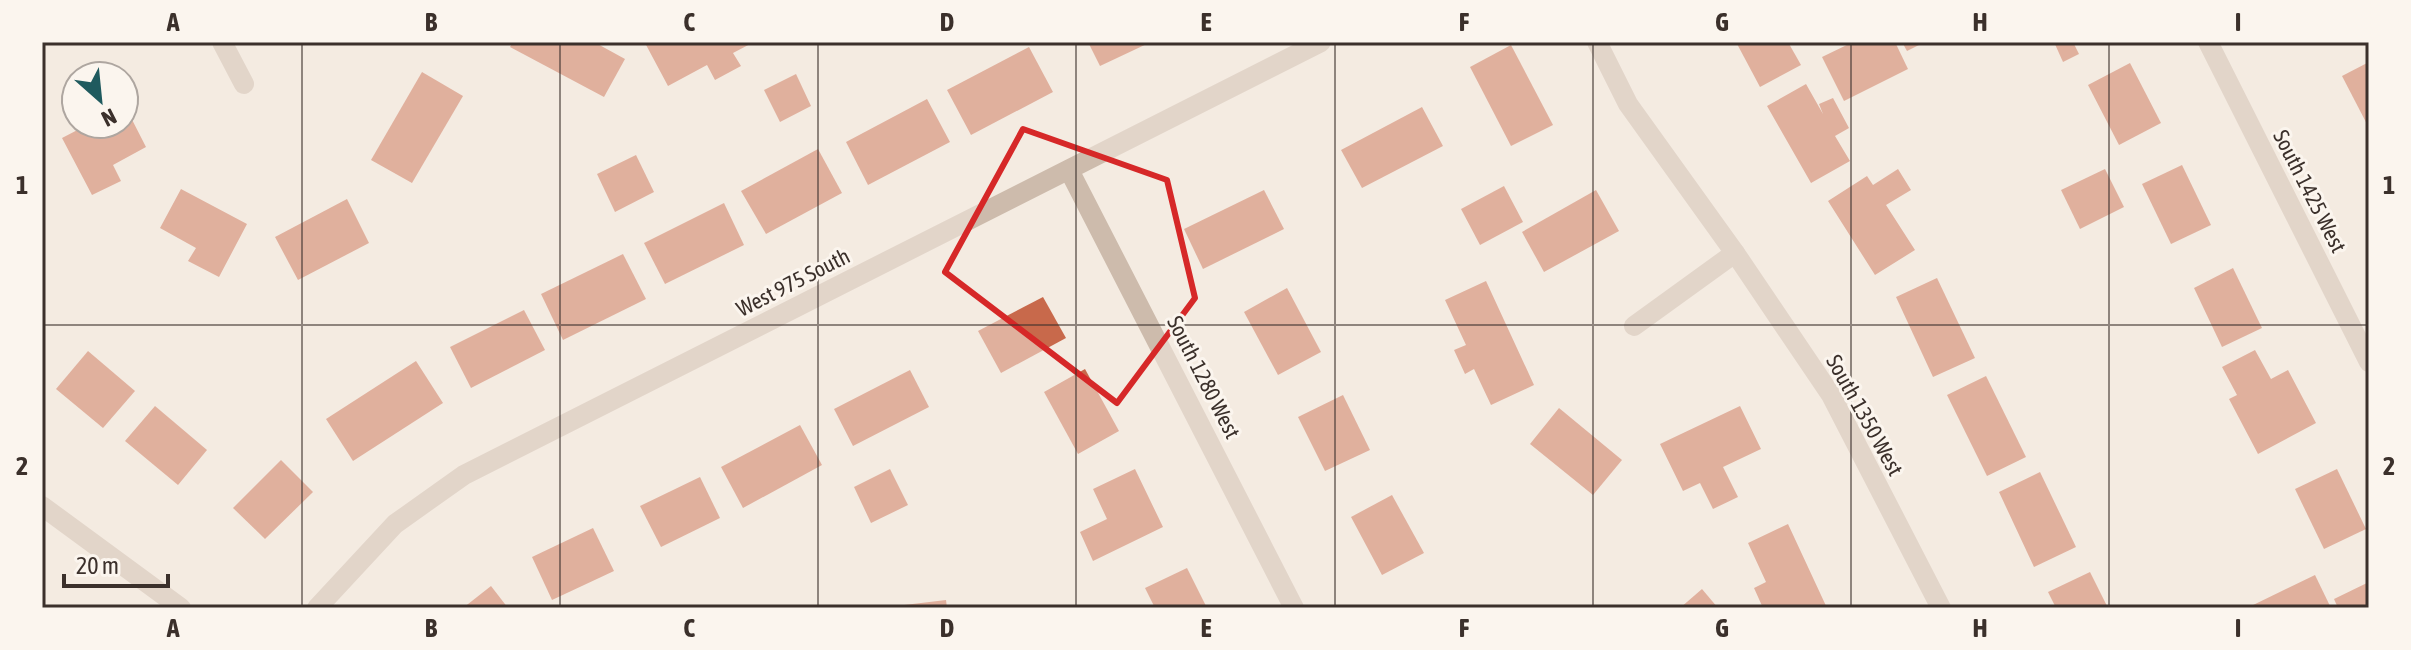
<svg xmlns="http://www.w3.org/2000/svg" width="2411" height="650" font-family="'Asap Condensed',sans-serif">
	<rect width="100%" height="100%" fill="#f4ebe1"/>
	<g fill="#c8694b">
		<polygon points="513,42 594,42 625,59 604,97 510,47"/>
		<polygon points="648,42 754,42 733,53 741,66 715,80 707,65 668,86 645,43"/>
		<polygon points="1088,42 1151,42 1100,66"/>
		<polygon points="1736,42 1788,42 1801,65 1760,87"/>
		<polygon points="1853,42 1895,42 1908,69 1844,101 1822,57"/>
		<polygon points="1902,42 1925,42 1907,51"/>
		<polygon points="2054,42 2073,42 2079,54 2063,62"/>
		<polygon points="1511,45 1553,125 1511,146 1470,67"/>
		<polygon points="1029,47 1053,92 971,135 947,90"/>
		<polygon points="2369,62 2369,128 2342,76"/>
		<polygon points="2130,63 2161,123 2119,145 2088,85"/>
		<polygon points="422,72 463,96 412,183 371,160"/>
		<polygon points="796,74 811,106 780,122 764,90"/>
		<polygon points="1806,84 1823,114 1819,104 1833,98 1849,128 1835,136 1850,161 1811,183 1767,106"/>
		<polygon points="927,99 950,142 868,185 846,142"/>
		<polygon points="124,104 146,147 113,165 121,181 92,195 62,138 89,124 124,124"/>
		<polygon points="1422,107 1443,146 1362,188 1341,150"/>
		<polygon points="818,149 842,193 766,234 741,191"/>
		<polygon points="636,155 654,192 615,212 597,174"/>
		<polygon points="2182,165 2211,225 2171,244 2142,184"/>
		<polygon points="1898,169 1911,190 1886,205 1915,250 1875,275 1828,201 1867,176 1873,185"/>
		<polygon points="2105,169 2124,207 2080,229 2061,190"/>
		<polygon points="1504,186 1523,222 1480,245 1461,209"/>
		<polygon points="181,189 247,224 219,277 188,261 196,248 160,228"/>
		<polygon points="1264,190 1284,229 1203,269 1184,229"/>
		<polygon points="1596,190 1619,231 1544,272 1522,232"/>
		<polygon points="347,199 369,243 298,280 275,237"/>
		<polygon points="724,203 744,245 665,284 644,243"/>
		<polygon points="623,254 646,299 563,340 541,294"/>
		<polygon points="2233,268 2262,328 2222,347 2194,288"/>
		<polygon points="1937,278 1975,358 1933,377 1896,297"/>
		<polygon points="1486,281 1534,385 1491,405 1474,369 1465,374 1454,350 1466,345 1445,300"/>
		<polygon points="1287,288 1321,352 1278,375 1244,312"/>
		<polygon points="1043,297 1066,338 1001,373 978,331"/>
		<polygon points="524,310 545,350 471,388 450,347"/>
		<polygon points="2255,350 2271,379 2288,370 2316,423 2258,454 2229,399 2237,395 2222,367"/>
		<polygon points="88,351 135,391 103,428 56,389"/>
		<polygon points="416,361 443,403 353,461 326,419"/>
		<polygon points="1085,369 1119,431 1078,454 1044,392"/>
		<polygon points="910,370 929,407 853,446 834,409"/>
		<polygon points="1986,376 2026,457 1987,476 1947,395"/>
		<polygon points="1343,395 1370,450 1325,471 1298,417"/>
		<polygon points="155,406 207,450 178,485 125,441"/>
		<polygon points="1740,406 1761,449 1723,467 1738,497 1713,509 1700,483 1683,491 1660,444"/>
		<polygon points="1559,408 1622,460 1593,495 1530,444"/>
		<polygon points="800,425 822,465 743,508 721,467"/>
		<polygon points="281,460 313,492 265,539 233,508"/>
		<polygon points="890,469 908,505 871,523 854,487"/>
		<polygon points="1135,469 1163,527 1093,561 1080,532 1107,519 1093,489"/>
		<polygon points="2337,469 2366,529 2324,549 2295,489"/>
		<polygon points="2040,472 2076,547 2034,567 1999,492"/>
		<polygon points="700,477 720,518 661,547 640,506"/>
		<polygon points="1392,495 1424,553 1382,575 1351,517"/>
		<polygon points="1788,524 1827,608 1763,608 1754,588 1766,582 1748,543"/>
		<polygon points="593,528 614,571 552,600 532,557"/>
		<polygon points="1187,568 1207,608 1155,608 1145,588"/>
		<polygon points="2090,572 2108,608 2056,608 2048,592"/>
		<polygon points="2315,575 2331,608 2247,608"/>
		<polygon points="2369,582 2369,608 2338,608 2334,599"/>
		<polygon points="491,586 508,608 463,608"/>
		<polygon points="1702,589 1718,608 1680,608"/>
		<polygon points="946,600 947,608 896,608 896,606"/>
	</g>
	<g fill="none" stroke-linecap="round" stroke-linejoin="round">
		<g stroke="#cdbbac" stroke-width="20">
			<polyline points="222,42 244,84"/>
			<polyline points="1597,42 1628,104 1735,253 1831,395 1941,608"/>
			<polyline points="2208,42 2369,362"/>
			<polyline points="1069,170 1294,608"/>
			<polyline points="1634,326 1735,253"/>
			<polyline points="42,506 181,608"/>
			<polyline points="317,608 395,524 464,475 1321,42"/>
		</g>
	</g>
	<path d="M0 0H2411V650H0ZM 1023,129 L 1167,180 L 1195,298 L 1117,403 L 945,272 Z" fill="#f4ebe1" fill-opacity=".55" fill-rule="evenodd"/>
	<path fill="none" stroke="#d62828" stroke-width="6" stroke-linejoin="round" d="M 1023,129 L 1167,180 L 1195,298 L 1117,403 L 945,272 Z"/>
	<path fill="none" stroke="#3b302b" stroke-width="2" stroke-opacity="0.55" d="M 302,42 L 302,608M 560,42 L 560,608M 818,42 L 818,608M 1076,42 L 1076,608M 1335,42 L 1335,608M 1593,42 L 1593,608M 1851,42 L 1851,608M 2109,42 L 2109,608M 42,325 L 2369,325"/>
	<g text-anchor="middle" stroke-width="6" stroke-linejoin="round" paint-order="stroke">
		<g font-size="22" fill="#3b302b" stroke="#fbf5ee">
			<text transform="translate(2310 191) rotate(63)" y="8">South 1425 West</text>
			<text transform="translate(793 282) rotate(-27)" y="8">West 975 South</text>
			<text transform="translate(1204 377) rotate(63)" y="8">South 1280 West</text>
			<text transform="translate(1865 415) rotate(61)" y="8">South 1350 West</text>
		</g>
	</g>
	<rect width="2411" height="650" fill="none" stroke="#fbf5ee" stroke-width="88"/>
	<g transform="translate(100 100) rotate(153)"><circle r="38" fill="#fbf5ee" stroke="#aea6a0" stroke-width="2"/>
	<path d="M0-6L14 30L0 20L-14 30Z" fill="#1f5a5e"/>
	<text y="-12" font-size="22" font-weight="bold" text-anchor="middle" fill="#3b302b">N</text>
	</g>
	<path d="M64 574v12h104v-12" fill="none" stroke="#3b302b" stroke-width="4"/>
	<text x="76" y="574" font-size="24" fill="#3b302b" stroke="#fbf5ee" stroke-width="6" paint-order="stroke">20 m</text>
	<rect x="44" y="44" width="2323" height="562" fill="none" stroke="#3b302b" stroke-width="3"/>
	<g font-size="26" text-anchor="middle" font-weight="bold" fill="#3b302b">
		<text x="173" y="31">A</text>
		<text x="431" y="31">B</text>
		<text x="689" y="31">C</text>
		<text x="947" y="31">D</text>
		<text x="1206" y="31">E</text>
		<text x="1464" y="31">F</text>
		<text x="1722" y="31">G</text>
		<text x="1980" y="31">H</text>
		<text x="2238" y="31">I</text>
		<text x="22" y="194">1</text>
		<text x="2389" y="194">1</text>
		<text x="22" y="475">2</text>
		<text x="2389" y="475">2</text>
		<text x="173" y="637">A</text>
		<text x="431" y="637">B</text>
		<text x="689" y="637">C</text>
		<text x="947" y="637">D</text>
		<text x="1206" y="637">E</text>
		<text x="1464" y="637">F</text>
		<text x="1722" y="637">G</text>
		<text x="1980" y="637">H</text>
		<text x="2238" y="637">I</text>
	</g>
</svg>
